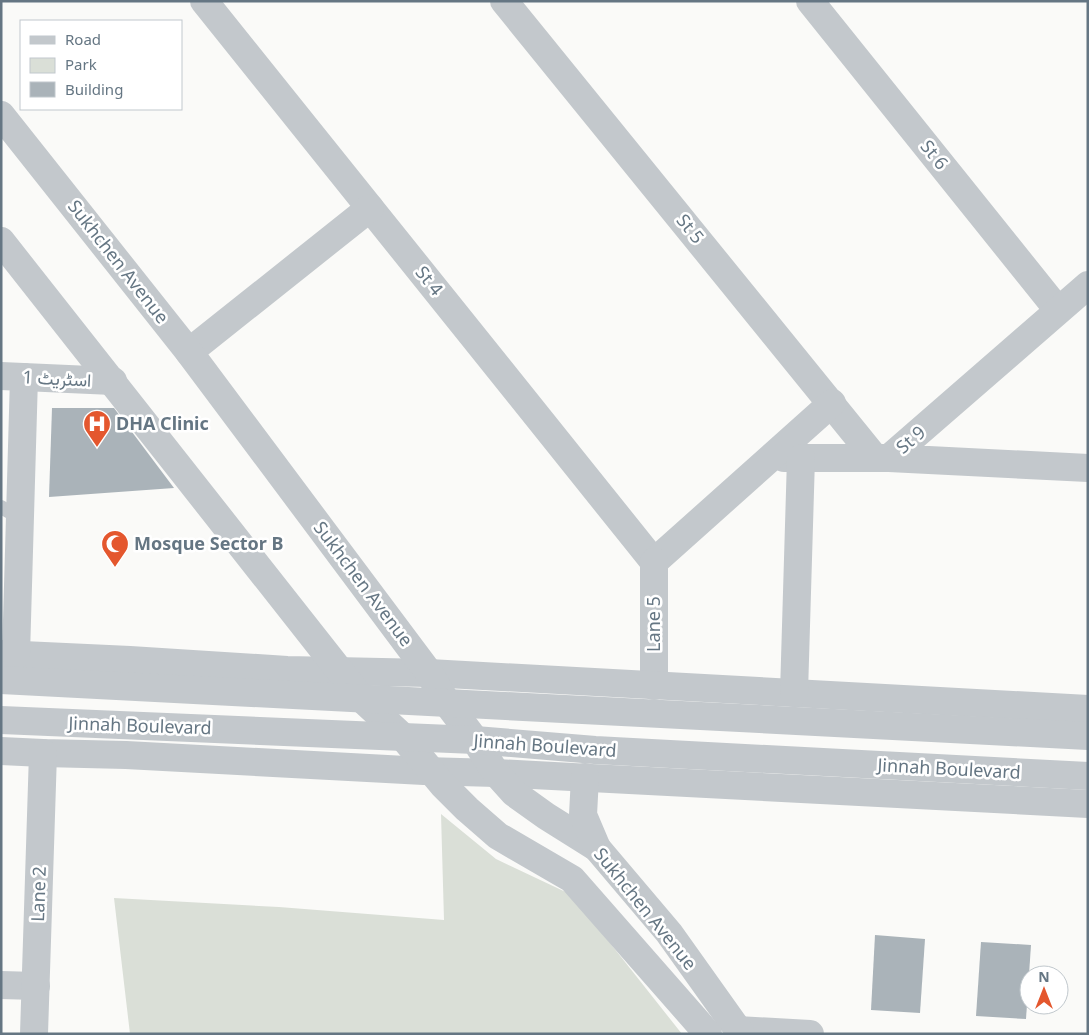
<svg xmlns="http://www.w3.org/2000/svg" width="1089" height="1035" font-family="'Noto Sans',Vazirmatn,sans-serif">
	<rect width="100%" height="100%" fill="#fafaf8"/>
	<polygon fill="#dadfd7" points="441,814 496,859 572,895 682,1034 130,1034 114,898 279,907 444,920"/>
	<g fill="#aab3b9">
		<polygon points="52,408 114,408 174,488 49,497"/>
		<polygon points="875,935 925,939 920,1013 871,1010"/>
		<polygon points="981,942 1031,945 1026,1019 976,1016"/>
	</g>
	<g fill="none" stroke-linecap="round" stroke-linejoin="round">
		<polyline stroke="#c3c8cc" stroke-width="14" points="1,507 20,518"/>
		<g stroke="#c3c8cc" stroke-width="28">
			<polyline points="204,1 654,562"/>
			<polyline points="504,1 875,458"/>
			<polyline points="810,1 1058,310"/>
			<polyline points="1088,285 889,458 1088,468"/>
			<polyline points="189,352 370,208"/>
			<polyline points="1,376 113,381"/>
			<polyline points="784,458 888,458"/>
			<polyline points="654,562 832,403"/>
			<polyline points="654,562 654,686"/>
			<polyline points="1,654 130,660 287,670 429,673 1088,709"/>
			<polyline points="16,655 24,377"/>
			<polyline points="794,693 801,458"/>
			<polyline points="1,751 43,753 126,755 424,771 496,773 1088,804"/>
			<polyline points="1,985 36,986"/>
			<polyline points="737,1030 810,1034"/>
			<polyline points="34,1034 43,753"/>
		</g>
		<g stroke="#c3c8cc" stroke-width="28">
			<polyline points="1,115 189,352 429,673 447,703 475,740 496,773 514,793 546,816 597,848 669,933 741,1034"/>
			<polyline points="1,241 362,699 403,737 443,785 467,809 498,836 572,879 708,1034"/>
			<polyline points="1,680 1088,736"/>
			<polyline points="1,720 475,740 595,750 1088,776"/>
			<polyline points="585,777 583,815 597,848"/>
		</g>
	</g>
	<defs>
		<symbol id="hospital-pin" viewBox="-11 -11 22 30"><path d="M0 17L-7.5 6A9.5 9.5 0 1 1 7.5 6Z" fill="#e4572e" stroke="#fff"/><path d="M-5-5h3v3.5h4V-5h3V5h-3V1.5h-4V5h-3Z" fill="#fff"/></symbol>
		<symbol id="mosque-pin" viewBox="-11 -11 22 30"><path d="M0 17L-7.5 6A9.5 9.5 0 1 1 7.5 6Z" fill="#e4572e" stroke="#fff"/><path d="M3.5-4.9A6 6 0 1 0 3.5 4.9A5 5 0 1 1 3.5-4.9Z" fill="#fff"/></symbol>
	</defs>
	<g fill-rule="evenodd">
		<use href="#hospital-pin" x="81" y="408" width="32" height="43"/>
		<use href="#mosque-pin" x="99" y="528" width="32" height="43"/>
	</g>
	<g text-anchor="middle" stroke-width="5" stroke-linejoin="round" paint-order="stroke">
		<g font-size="18" fill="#657683" stroke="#fff">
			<text transform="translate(934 155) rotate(51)" y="6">St 6</text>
			<text transform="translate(690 229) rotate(51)" y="6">St 5</text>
			<text transform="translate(118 262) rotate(52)" y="6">Sukhchen Avenue</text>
			<text transform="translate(429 281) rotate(51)" y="6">St 4</text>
			<text transform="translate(57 379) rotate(3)" y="6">اسٹریٹ 1</text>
			<text transform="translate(911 440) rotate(-41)" y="6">St 9</text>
			<text transform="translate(363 584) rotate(53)" y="6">Sukhchen Avenue</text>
			<text transform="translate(654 624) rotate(-90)" y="6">Lane 5</text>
			<text transform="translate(140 726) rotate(2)" y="6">Jinnah Boulevard</text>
			<text transform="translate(545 746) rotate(4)" y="6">Jinnah Boulevard</text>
			<text transform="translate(949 769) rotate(3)" y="6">Jinnah Boulevard</text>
			<text transform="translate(39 894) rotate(-88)" y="6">Lane 2</text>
			<text transform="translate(645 909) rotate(51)" y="6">Sukhchen Avenue</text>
		</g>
		<g font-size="18" font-weight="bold" fill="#657683" stroke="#fff" text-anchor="start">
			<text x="116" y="430">DHA Clinic</text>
			<text x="134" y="550">Mosque Sector B</text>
		</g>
	</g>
	<rect width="1089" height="1035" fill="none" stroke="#657683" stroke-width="5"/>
	<rect x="20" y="20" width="162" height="90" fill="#ffffff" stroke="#c1c8cd"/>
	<rect x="30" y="36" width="25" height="8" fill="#c3c8cc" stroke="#c1c8cd"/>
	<text x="65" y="45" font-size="15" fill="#657683">Road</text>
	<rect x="30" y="58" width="25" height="15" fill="#dadfd7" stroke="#c1c8cd"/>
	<text x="65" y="70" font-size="15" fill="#657683">Park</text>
	<rect x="30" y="82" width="25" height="15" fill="#aab3b9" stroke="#c1c8cd"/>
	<text x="65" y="95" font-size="15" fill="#657683">Building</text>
	<g transform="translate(1044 990)"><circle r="24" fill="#ffffff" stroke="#c1c8cd"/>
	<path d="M0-4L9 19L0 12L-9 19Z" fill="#e4572e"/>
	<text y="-8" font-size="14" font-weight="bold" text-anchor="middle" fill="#657683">N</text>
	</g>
</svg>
